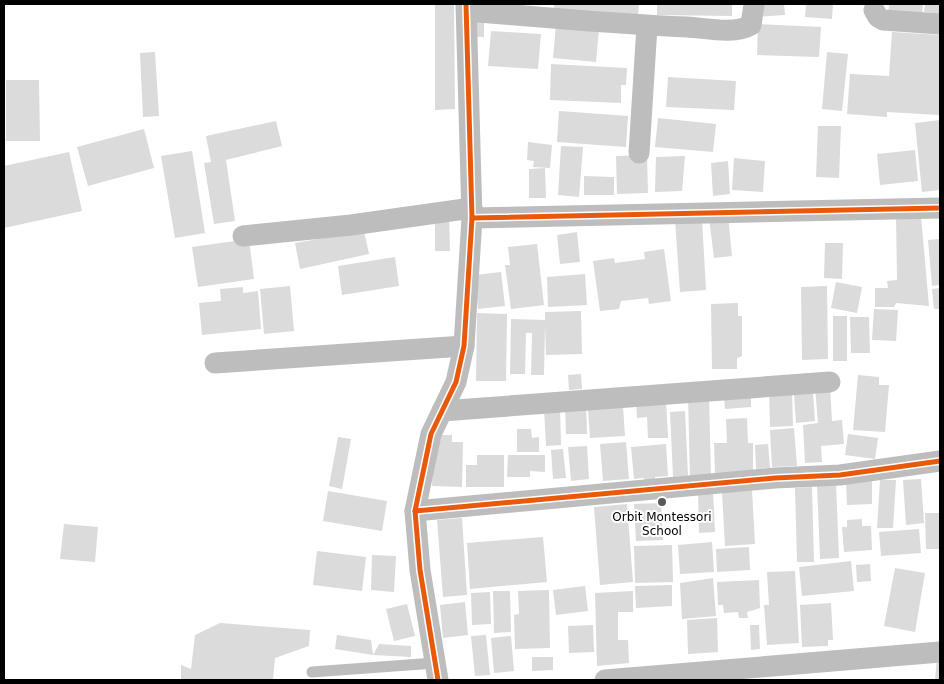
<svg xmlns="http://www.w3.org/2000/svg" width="944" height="684" font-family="'DejaVu Sans',sans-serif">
	<rect width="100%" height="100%" fill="#fff"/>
	<g fill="#dbdbdb">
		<polygon points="435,4 454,4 455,109 435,110"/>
		<polygon points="554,4 639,4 638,16 554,13"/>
		<polygon points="657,4 732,4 732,16 657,15"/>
		<polygon points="755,4 784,4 785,15 756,17"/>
		<polygon points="806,4 833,4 832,19 805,17"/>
		<polygon points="889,4 923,4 922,19 888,17"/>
		<polygon points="925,4 940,4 940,14 924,12"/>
		<polygon points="472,17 484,17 484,37 471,37"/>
		<polygon points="758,24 821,27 819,57 757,55"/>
		<polygon points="556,25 599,29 596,62 553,58"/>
		<polygon points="491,31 541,34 538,69 488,66"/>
		<polygon points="892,32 940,35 939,115 887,112 887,117 847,114 850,74 889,76"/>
		<polygon points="155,52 159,116 143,117 140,53"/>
		<polygon points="827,52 848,54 842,111 822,109"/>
		<polygon points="551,64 627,68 626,85 621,85 621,103 550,100"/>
		<polygon points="668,77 736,81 734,110 666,107"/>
		<polygon points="6,80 39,80 40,141 6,141"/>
		<polygon points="559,111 628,116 626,147 557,142"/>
		<polygon points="658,118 716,124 713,152 655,147"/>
		<polygon points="940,120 940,190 922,192 915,123"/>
		<polygon points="276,121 282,146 226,160 235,221 214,224 204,163 211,162 206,136"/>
		<polygon points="818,126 841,126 839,178 816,177"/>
		<polygon points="144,129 154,168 88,186 77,147"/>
		<polygon points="528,142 552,145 550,168 533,167 534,161 527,160"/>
		<polygon points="561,146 583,147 579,197 558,195"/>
		<polygon points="915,150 918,181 880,185 877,154"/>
		<polygon points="192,151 205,233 175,238 161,156"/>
		<polygon points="69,152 82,211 4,228 4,166"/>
		<polygon points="647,155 648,193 617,194 616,156"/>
		<polygon points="685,156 682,191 655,192 656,157"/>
		<polygon points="734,158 765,161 763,192 732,190"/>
		<polygon points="728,161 730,194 713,196 711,163"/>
		<polygon points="545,168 546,198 529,198 529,169"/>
		<polygon points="584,176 614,177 614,195 584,195"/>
		<polygon points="435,214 449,214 450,251 435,251"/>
		<polygon points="728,215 732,256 714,258 709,218"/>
		<polygon points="896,216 921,216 929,306 896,303 894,307 875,307 875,288 888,288 887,281 897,280"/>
		<polygon points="702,219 706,290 680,292 675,220"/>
		<polygon points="364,231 369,254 300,269 295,243"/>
		<polygon points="577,232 580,262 560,264 557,235"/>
		<polygon points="249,239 254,279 198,287 192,247"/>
		<polygon points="940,239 940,285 932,286 928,240"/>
		<polygon points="825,243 843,243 842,279 824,278"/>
		<polygon points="537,244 544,305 511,309 505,265 510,265 508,247"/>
		<polygon points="664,249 671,301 649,304 648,298 621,301 619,309 600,311 593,261 614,258 615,263 645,259 644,252"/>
		<polygon points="395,257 399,286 342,295 338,266"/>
		<polygon points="501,272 505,306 478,309 475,275"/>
		<polygon points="585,274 587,305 548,307 547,277"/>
		<polygon points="836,282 862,287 857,313 831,308"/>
		<polygon points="290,286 294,331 264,334 260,289"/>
		<polygon points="827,286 828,359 802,360 801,287"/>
		<polygon points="243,287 243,293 258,291 261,329 202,335 199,303 221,301 220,289"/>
		<polygon points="940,288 940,309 934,309 932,289"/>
		<polygon points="738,303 738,316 742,316 742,356 737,358 737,369 712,369 711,304"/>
		<polygon points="874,309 898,310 896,341 872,340"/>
		<polygon points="581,311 582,354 546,355 545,324 544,375 531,375 532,333 526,333 525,374 510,374 511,319 545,320 545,312"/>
		<polygon points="477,313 507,314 506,381 476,381"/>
		<rect x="833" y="316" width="14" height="45"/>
		<polygon points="850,317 869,317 870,353 851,353"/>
		<polygon points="581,374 582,389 569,390 568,375"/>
		<polygon points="858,375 879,377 879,385 889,385 885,432 853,430"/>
		<polygon points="830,386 832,421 842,420 844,444 821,446 822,462 805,463 803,425 818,423 815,387"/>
		<polygon points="769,390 792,390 793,426 770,427"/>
		<polygon points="813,393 815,421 796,423 794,395"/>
		<polygon points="751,394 751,407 725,409 724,397"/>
		<polygon points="688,396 709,396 711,477 690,478"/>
		<polygon points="666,399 668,438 648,438 647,417 637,418 636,400"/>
		<polygon points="565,404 586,404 587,434 566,434"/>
		<polygon points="623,406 625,436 590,438 588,408"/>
		<polygon points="560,408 561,445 546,446 544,409"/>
		<polygon points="685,411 688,476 673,477 670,412"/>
		<polygon points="747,418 748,443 753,443 753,473 715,474 714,443 727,443 726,419"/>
		<polygon points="794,428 797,466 772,467 770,430"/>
		<polygon points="517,429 531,429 532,438 539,437 539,452 517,452"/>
		<polygon points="848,434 878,438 875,459 845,455"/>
		<polygon points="434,435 452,435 452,442 463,442 462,487 432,486"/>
		<polygon points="338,437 351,439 342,489 329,486"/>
		<polygon points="626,442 629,479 603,481 600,444"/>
		<polygon points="666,444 668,476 655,477 656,486 645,487 644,478 634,479 631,447"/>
		<polygon points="768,444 770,468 756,469 755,445"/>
		<polygon points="587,446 589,479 571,481 568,447"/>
		<polygon points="563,449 566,478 553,479 551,450"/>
		<polygon points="477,455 504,455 504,487 466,487 466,465 477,465"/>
		<polygon points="508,455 545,455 545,472 530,471 530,477 507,477"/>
		<polygon points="921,479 924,523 906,525 903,480"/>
		<polygon points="880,480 896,480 893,528 877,528"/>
		<polygon points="846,481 872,481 872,504 847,505"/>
		<polygon points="836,483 839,558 820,559 817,484"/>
		<polygon points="812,487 814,562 797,562 795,488"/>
		<polygon points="752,490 755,544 725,546 722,492"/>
		<polygon points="328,491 387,501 382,531 323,521"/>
		<polygon points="698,492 713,492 715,532 699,533"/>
		<polygon points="661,503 663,540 636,541 634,504"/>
		<polygon points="627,504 633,582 600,585 594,507"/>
		<polygon points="925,513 940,513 940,549 926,549"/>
		<polygon points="462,518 467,595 443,597 437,520"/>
		<polygon points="862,519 862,526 871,526 872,550 844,552 842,527 847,527 847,520"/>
		<polygon points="64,524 98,527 95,562 60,559"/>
		<polygon points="919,529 921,553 881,556 879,532"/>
		<polygon points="543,537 547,582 470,589 467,543"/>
		<polygon points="712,542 714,572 680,574 678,545"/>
		<polygon points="672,545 673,582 635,583 634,546"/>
		<polygon points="749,547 750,570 717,572 716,549"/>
		<polygon points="317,551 366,557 362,591 313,585"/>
		<polygon points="372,555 396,556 394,592 371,590"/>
		<polygon points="851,561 854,591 802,596 799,567"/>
		<polygon points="870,564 871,581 857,582 856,565"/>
		<polygon points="895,568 925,573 915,632 884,626"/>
		<polygon points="795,571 799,643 767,645 764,605 769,605 767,572"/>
		<polygon points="713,578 716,616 682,619 680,583"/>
		<polygon points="759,580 760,608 747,612 748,618 739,618 738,612 724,613 723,605 718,605 717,582"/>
		<polygon points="672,585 672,606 636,608 635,586"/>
		<polygon points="585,586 588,611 556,615 553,590"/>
		<polygon points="549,590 550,648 515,649 514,615 519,614 518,591"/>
		<polygon points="493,591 510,591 511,632 494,633"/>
		<polygon points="633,591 633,612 618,612 618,640 628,640 629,663 597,666 595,593"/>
		<polygon points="490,592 491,624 472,625 471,593"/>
		<polygon points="465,602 468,635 443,638 440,605"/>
		<polygon points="831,603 833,640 828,640 828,646 802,647 800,605"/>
		<polygon points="407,604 415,636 394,641 386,609"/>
		<polygon points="717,618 718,652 688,654 687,620"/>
		<polygon points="220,623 310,630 309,646 275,658 273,680 181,680 181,665 191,669 195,635"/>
		<polygon points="593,625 594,652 569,653 568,626"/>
		<polygon points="750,625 759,625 760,649 751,650"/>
		<polygon points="337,635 371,640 373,655 335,649"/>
		<polygon points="486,635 490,675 475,676 471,636"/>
		<polygon points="511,636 514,671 494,673 491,638"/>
		<polygon points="379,644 411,646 411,657 373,655"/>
		<polygon points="532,657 553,657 553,670 532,671"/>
		<polygon points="937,657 940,657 940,680 935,680"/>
	</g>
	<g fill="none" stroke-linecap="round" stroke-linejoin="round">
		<polyline stroke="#bdbdbd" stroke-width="11" points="312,672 435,663"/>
		<g stroke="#bdbdbd" stroke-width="21">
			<polyline points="874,10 878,17 883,20 940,24"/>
			<path d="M 467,11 C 540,17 613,24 687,27 C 706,28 734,35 751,25 L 754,4"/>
			<polyline points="639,153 647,26"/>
			<polyline points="472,218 940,208"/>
			<polyline points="243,236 351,225 472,208"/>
			<polyline points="215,363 464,346"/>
			<polyline points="442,411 830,382"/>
			<polyline points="415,511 775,478 840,475 940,461"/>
			<polyline points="438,680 420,570 415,511 431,434 456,382 464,346 472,218 466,4"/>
			<polyline points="605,680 940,652"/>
		</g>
		<defs>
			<g id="cycleway">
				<polyline points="472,218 940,208"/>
				<polyline points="415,511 775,478 840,475 940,461"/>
				<polyline points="438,680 420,570 415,511 431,434 456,382 464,346 472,218 466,4"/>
			</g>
		</defs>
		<use href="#cycleway" stroke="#fff" stroke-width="8"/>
		<use href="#cycleway" stroke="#e8590c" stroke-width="5"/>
	</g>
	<circle fill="#595959" stroke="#fff" stroke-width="2" cx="662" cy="502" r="5"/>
	<g text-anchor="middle" stroke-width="4" stroke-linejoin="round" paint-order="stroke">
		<g font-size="12" fill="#000" stroke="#fff">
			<text x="662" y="521">Orbit Montessori<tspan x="662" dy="14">School</tspan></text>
		</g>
	</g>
	<rect width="944" height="684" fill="none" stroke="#000000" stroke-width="10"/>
</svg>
